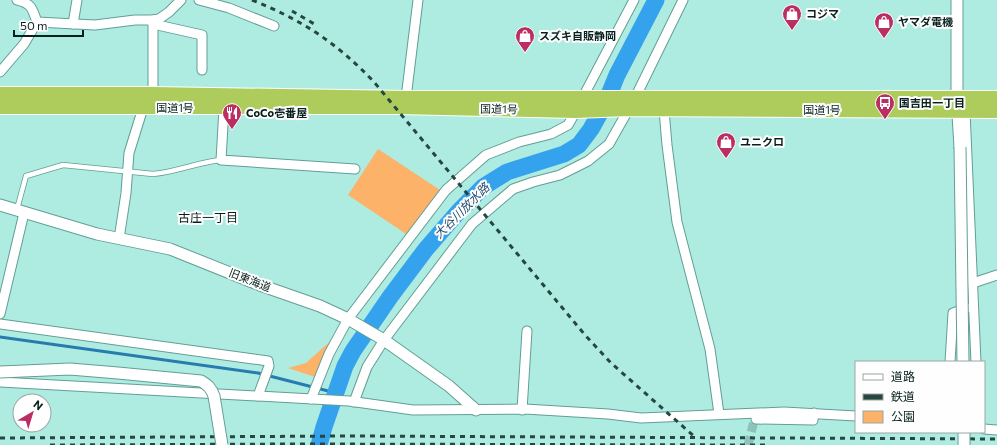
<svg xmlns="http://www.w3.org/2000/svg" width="997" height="445" font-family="Commissioner,'Noto Sans JP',sans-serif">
	<rect width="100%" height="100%" fill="#aeece2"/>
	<g fill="#fcb269">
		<polygon points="378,149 440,190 409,236 348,195"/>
		<polygon points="336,336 315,377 288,368 306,363"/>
	</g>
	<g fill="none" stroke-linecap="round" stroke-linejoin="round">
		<polyline stroke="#277baf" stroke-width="3" points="0,337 258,373 336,393"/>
		<polyline stroke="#35a2ee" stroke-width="17" points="319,445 324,427 345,366 353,351 390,297 426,249 459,211 483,187 507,172 564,154 579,145 591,129 606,102 617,75 656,0"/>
		<polyline stroke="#8dc3bb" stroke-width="9" stroke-dasharray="9 4.5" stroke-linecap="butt" points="748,445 754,421 756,419"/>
		<defs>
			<path id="service" d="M 17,209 L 26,176 L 63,165 L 153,174 C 177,172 198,162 221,160"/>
			<g id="minor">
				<path d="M 17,0 C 32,4 32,8 37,22"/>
				<polyline points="199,0 229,8 274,26"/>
				<polyline points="153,20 153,94"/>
				<polyline points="73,24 77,0"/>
				<polyline points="153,24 202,35 202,70"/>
				<polyline points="0,72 24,44 37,22 95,25 135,20 153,20 159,19 169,12 181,0"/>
				<polyline points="583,97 634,0"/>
				<polyline points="406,98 418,0"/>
				<polyline points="224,108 221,160 355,169"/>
				<polyline points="664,110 667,145 677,222 710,349 719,414"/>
				<polyline points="965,111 976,362"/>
				<polyline points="119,239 126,193 129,153 143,108"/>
				<polyline points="973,283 997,275"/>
				<polyline points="0,314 24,213"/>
				<polyline points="0,324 268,361 269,366 258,396"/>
				<polyline points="950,362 953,313 967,308"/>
				<polyline points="0,382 349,401 413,410 525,409 608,414 641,418 784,412 856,416"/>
				<polyline points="311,399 329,354 348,319 446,190 486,155 519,142 551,134 568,125 576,111"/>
				<polyline points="354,402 367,367 384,340 472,224 513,189 533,182 560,175 588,161 609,144 635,98 683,0"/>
				<polyline points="522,410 527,331"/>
				<polyline points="756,419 813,420 814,413"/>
				<polyline points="984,429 997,430"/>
			</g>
			<g id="tertiary">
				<polyline points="957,0 957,99 960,147"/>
				<polyline points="0,205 97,234 170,249 260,285 320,306 348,319 384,340 449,386 476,410"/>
			</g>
			<g id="trunk">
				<polyline points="0,94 153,94 406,98 997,98"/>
				<polyline points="0,107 397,107 576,111 628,109 997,111"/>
			</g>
		</defs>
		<use href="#service" stroke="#629e95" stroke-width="6"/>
		<use href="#minor" stroke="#629e95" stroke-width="11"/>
		<use href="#tertiary" stroke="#629e95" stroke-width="13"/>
		<use href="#trunk" stroke="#fff" stroke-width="16"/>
		<use href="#service" stroke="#fff" stroke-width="4.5"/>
		<use href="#minor" stroke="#fff" stroke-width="9"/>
		<use href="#tertiary" stroke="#fff" stroke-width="11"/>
		<use href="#trunk" stroke="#aecc5c" stroke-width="14"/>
		<g stroke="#264641" stroke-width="3" stroke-dasharray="5 5" stroke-linecap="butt">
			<path d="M 252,0 C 302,20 337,43 374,82 L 585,335 L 611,363 L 696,438"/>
			<polyline points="292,11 316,25"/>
			<polyline points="0,438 349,436 997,439"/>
			<polyline points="50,445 300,444 767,445"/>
		</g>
		<defs>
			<g id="tertiary-bridge">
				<polyline points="960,147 963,362"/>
				<path d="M 0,372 L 70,369 L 118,373 L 201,381 C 208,385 211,388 214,396 L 222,445"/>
				<polyline points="964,432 964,445"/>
			</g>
		</defs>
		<use href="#tertiary-bridge" stroke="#629e95" stroke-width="13" stroke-linecap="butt"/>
		<use href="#tertiary-bridge" stroke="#fff" stroke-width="11"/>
	</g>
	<defs>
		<symbol id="shop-pin" viewBox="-11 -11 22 30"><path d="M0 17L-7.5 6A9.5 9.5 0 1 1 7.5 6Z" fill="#bb2e61" stroke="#fefefe"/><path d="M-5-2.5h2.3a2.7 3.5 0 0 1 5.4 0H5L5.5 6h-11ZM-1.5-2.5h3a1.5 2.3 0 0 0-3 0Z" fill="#fff"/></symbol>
		<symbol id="bus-pin" viewBox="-11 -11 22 30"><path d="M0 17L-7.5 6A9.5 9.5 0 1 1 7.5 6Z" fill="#bb2e61" stroke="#fefefe"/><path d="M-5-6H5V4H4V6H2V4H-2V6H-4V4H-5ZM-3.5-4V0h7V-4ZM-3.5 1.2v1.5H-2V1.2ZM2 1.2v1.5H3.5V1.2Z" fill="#fff"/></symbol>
		<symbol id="restaurant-pin" viewBox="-11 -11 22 30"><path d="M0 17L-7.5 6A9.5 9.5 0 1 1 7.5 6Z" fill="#bb2e61" stroke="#fefefe"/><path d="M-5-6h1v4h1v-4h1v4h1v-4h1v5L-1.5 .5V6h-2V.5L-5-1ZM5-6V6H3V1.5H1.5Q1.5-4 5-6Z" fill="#fff"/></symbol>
	</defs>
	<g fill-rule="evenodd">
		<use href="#shop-pin" x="781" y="3" width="22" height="30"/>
		<use href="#shop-pin" x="873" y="11" width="22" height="30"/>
		<use href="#shop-pin" x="514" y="25" width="22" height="30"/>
		<use href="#bus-pin" x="874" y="92" width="22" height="30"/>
		<use href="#restaurant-pin" x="221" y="102" width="22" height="30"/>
		<use href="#shop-pin" x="715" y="131" width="22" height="30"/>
	</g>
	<g text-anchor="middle" stroke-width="4" stroke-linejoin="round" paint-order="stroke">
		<g font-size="11" font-weight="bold" fill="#07201d" stroke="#fefefe" text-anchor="start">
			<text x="806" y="18">コジマ</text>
			<text x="898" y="26">ヤマダ電機</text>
			<text x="539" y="40">スズキ自販静岡</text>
			<text x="899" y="107">国吉田一丁目</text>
			<text x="246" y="117">CoCo壱番屋</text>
			<text x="740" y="146">ユニクロ</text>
		</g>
		<g font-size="11" fill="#07201d" stroke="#fefefe">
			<text x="175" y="112">国道1号</text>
			<text transform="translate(499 109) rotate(1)" y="4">国道1号</text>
			<text x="822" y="114">国道1号</text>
			<text transform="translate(250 280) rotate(21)" y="4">旧東海道</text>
		</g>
		<g font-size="12" font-style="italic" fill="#254f6f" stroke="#fefefe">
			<text transform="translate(462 211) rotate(-45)" y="4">大谷川放水路</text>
		</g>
		<g font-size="12" fill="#07201d" stroke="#fefefe">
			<text x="208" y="222">古庄一丁目</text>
		</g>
	</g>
	<rect x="855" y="361" width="130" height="72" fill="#fefefe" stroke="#9ba5a4"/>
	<rect x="863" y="374" width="20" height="6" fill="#ffffff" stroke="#9ba5a4"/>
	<text x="891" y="381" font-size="12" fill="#07201d">道路</text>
	<rect x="863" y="394" width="20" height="6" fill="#264641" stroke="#9ba5a4"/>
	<text x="891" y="401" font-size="12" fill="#07201d">鉄道</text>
	<rect x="863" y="411" width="20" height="12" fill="#fcb269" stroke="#9ba5a4"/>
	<text x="891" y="421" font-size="12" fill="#07201d">公園</text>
	<g transform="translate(32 413) rotate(38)"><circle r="19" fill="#fefefe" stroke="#9ba5a4"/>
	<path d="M0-3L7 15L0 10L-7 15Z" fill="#bb2e61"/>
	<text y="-6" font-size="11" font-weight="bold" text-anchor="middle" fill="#07201d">N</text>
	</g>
	<path d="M14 30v6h69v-6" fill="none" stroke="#07201d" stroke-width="2"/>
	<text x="20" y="30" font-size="12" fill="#07201d" stroke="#fefefe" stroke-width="3" paint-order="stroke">50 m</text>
</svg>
